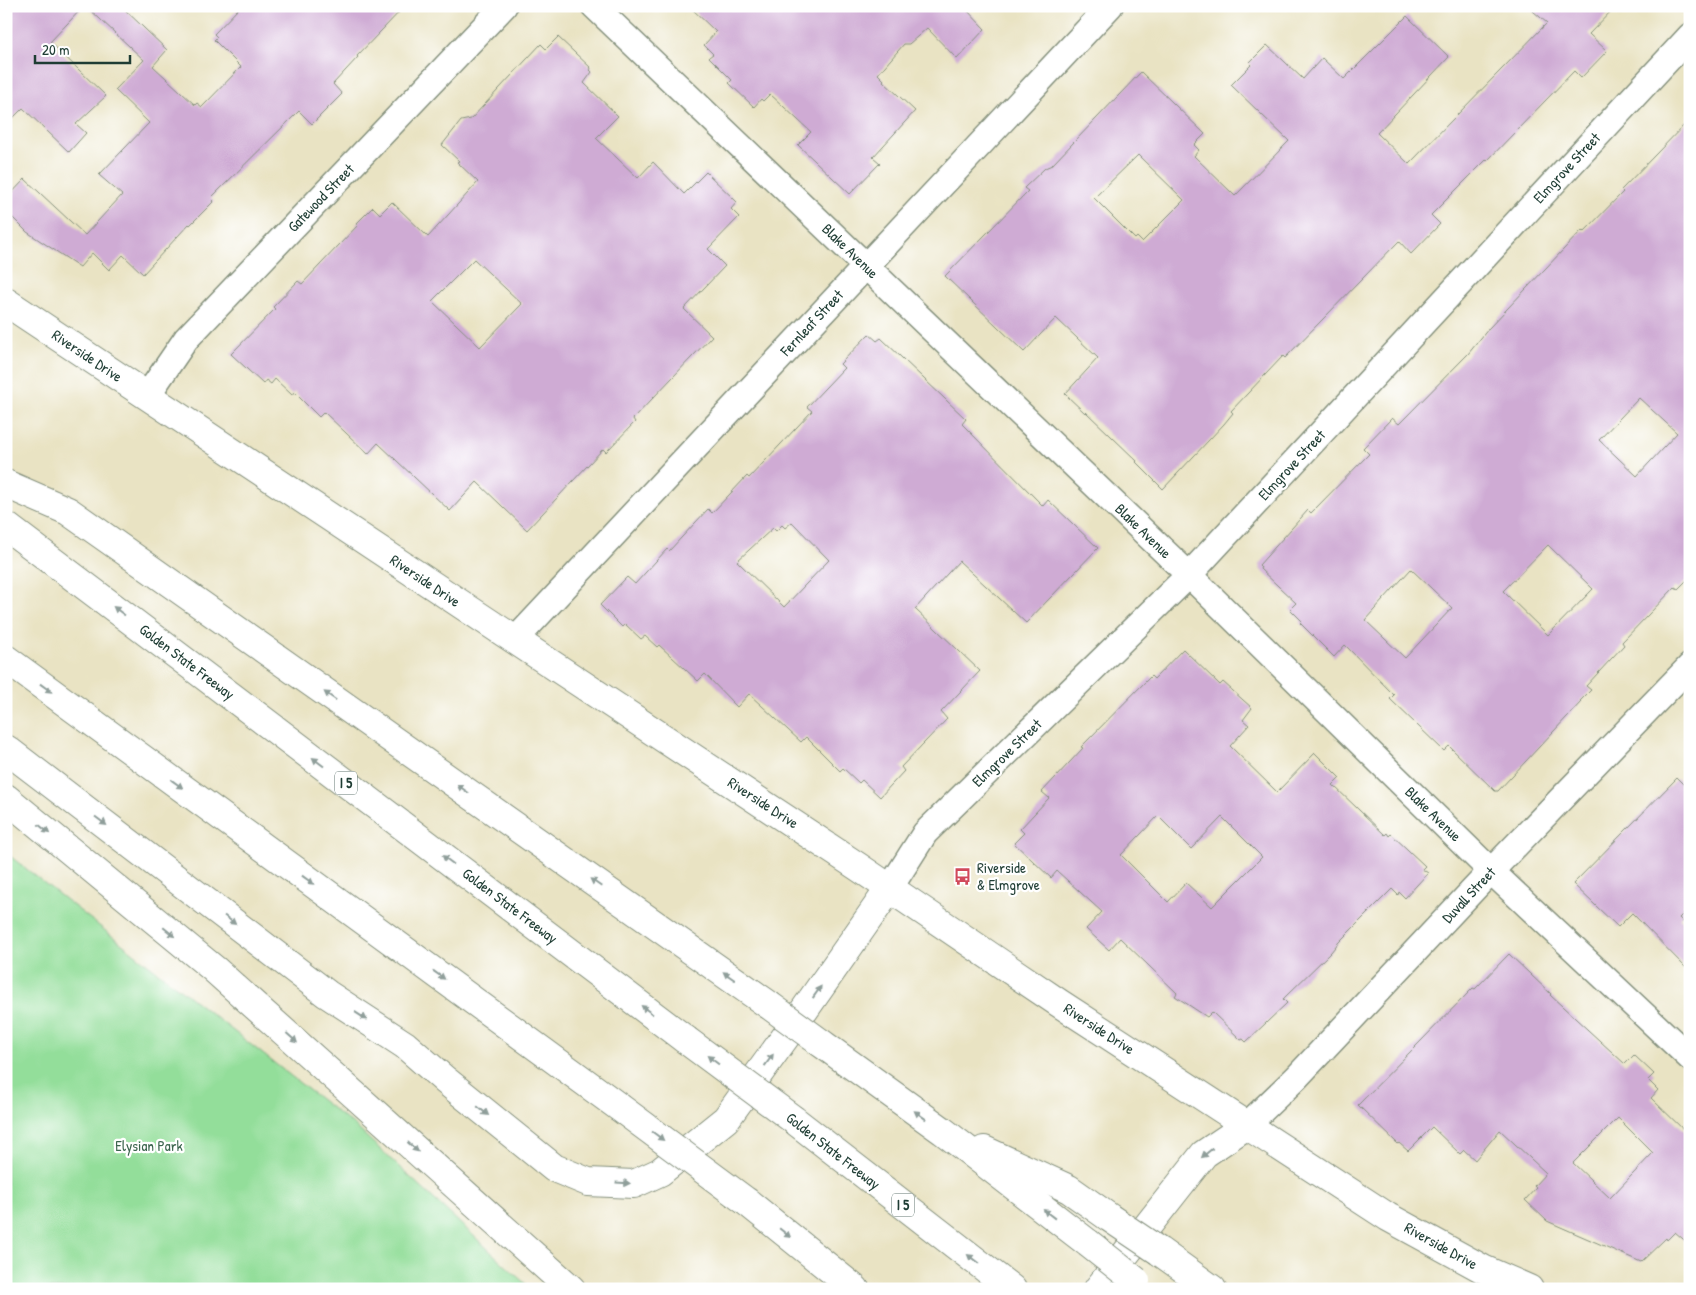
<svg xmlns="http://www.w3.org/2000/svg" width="1696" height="1295" font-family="'Patrick Hand',sans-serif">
	<rect width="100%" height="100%" fill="#fff"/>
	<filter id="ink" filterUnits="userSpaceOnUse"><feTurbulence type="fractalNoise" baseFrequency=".02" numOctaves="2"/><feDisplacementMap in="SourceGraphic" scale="10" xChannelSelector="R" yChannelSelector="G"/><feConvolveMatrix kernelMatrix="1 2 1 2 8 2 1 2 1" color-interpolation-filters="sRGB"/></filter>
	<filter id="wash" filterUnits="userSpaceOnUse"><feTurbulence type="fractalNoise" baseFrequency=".0096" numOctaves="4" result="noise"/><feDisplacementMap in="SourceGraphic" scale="20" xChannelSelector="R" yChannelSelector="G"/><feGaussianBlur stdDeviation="1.12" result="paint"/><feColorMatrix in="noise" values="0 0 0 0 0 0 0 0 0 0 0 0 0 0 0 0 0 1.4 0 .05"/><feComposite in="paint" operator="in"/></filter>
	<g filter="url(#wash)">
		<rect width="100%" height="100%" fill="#e9e3c3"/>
		<polygon fill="#93de9a" stroke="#598e67" points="6,853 356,1127 531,1289 6,1289"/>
		<g id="blocks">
			<g fill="#cfabd4" fill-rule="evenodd">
				<polygon points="6,6 84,6 50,42 106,96 76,124 86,133 69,152 23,108 6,125"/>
				<polygon points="86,6 121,6 167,50 153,66 195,105 197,103 202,107 241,67 214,40 217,37 214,34 241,6 405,6 357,56 358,57 333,84 342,94 312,124 299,111 211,198 214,201 190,225 189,224 143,274 123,255 109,270 92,253 80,267 27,232 6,211 6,199 25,179 85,235 122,195 99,175 149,123 115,90 144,60"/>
				<polygon points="689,6 963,6 985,29 957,59 927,28 909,44 904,44 878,74 884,80 883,81 915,111 873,157 880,163 850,194 798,145 811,132 770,94 763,101 761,99 754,107 729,83 732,80 709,57 713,54 704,45 716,32"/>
				<path d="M 1527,6 L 1616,6 L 1589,34 L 1607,51 L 1581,78 L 1574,71 L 1487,161 L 1486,160 L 1431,215 L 1440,224 L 1411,254 L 1399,241 L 1285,358 L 1283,356 L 1231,411 L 1233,413 L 1224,424 L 1163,489 L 1136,462 L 1137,461 L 1086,412 L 1085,413 L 1065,394 L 1098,358 L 1056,318 L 1024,352 L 945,276 L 1028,191 L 1024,188 L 1045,168 L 1052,165 L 1141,72 L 1205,134 L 1194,145 L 1199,150 L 1194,156 L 1235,196 L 1289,141 L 1231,85 L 1251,65 L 1249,63 L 1267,45 L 1303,79 L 1322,58 L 1344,79 L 1407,16 L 1449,57 L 1377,133 L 1409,164 L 1547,23 ZM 1138,155 L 1184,200 L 1142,242 L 1137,237 L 1135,239 L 1094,198 Z"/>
				<path d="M 558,37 L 591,68 L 590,70 L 592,72 L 584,83 L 618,116 L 596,138 L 638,178 L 653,162 L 684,194 L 706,172 L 737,202 L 731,209 L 739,217 L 708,249 L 725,266 L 684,309 L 712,336 L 633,419 L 635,422 L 606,452 L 603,449 L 527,530 L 477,482 L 450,511 L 378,443 L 368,454 L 324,412 L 319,417 L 294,392 L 292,395 L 275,379 L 271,384 L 266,380 L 263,384 L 231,354 L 275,309 L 273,307 L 298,281 L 302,284 L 358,225 L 356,224 L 373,207 L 380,214 L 392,202 L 428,237 L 478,182 L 457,162 L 459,161 L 442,145 L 461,121 L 471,119 L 541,44 L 546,49 ZM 474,259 L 522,304 L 480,347 L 432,301 Z"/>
				<path d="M 1690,119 L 1690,577 L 1678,589 L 1675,587 L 1622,642 L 1624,645 L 1586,686 L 1591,690 L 1580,701 L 1581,702 L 1498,791 L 1495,791 L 1449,746 L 1444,751 L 1390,699 L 1394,695 L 1345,645 L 1334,657 L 1300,623 L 1302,621 L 1290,609 L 1296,603 L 1260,569 L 1261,567 L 1259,565 L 1308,510 L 1311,513 L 1369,454 L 1363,448 L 1392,418 L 1399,424 L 1468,354 L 1489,328 L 1582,230 L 1584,232 L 1623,192 L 1621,190 ZM 1639,398 L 1677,433 L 1637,476 L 1599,440 ZM 1548,545 L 1593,589 L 1548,635 L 1503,591 ZM 1411,569 L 1452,608 L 1405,658 L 1365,620 Z"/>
				<path d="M 869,334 L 877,341 L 881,338 L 966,419 L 962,424 L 1043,506 L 1048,500 L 1098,548 L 1026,623 L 959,561 L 915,609 L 980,671 L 941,712 L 947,719 L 901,767 L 904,771 L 880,797 L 862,780 L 859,783 L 843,768 L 840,771 L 806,737 L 801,742 L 749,694 L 737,707 L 705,674 L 698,681 L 659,645 L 657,647 L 645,636 L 641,639 L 625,624 L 622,627 L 600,605 L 627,577 L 635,584 L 667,549 L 669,551 L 708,509 L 712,513 L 747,476 L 749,478 L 812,411 L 807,407 L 844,368 L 840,364 ZM 792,522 L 829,560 L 784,607 L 737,561 L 773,528 L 776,531 L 782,525 L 785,528 Z"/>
				<path d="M 1183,649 L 1220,685 L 1223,682 L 1252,708 L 1243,720 L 1249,725 L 1230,746 L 1277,792 L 1315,753 L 1340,778 L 1333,785 L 1385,835 L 1387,833 L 1389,836 L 1391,834 L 1425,866 L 1422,869 L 1428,873 L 1405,898 L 1399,892 L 1398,895 L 1392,889 L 1339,942 L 1331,952 L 1283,999 L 1287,1003 L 1246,1042 L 1243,1039 L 1241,1040 L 1212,1012 L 1207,1017 L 1175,996 L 1177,993 L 1120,938 L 1109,950 L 1086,929 L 1102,912 L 1057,871 L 1051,878 L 1014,843 L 1024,833 L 1020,829 L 1049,798 L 1042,792 L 1083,748 L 1081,747 L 1151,676 L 1154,679 ZM 1158,816 L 1191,849 L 1222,817 L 1262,857 L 1212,907 L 1186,883 L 1168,902 L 1121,855 Z"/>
				<polygon points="1677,778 1690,791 1690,907 1679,918 1690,928 1690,972 1632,913 1618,927 1573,884"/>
				<path d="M 1509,954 L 1551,994 L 1550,995 L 1625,1064 L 1634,1055 L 1654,1074 L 1648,1080 L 1658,1090 L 1651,1098 L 1690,1136 L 1690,1245 L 1675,1232 L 1667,1240 L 1666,1238 L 1641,1262 L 1547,1221 L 1525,1200 L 1536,1188 L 1534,1186 L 1546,1173 L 1500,1130 L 1475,1160 L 1464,1150 L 1460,1154 L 1432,1127 L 1408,1151 L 1399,1143 L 1398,1144 L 1358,1105 L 1473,988 L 1475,989 ZM 1618,1118 L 1653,1153 L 1610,1198 L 1573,1163 Z"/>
			</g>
		</g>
	</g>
	<g filter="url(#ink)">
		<use href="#blocks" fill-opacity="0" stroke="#84907c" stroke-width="1"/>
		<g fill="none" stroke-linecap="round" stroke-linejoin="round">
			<defs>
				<g id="minor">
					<polyline points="594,6 1189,575 1491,871 1690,1058"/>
					<polyline points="147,396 186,339 504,6"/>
					<polyline points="515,640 1110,6"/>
					<polyline points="890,888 925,833 1189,575 1690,36"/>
					<polyline points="1247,1125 1296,1078 1491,871 1690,666"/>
				</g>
				<polyline id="secondary" points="6,302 515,640 857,866 1059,1003 1388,1217 1483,1269 1529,1289"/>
				<g id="motorway">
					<polyline points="6,484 68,511 769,1005"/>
					<polyline points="6,526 686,1040"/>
					<polyline points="6,659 619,1107"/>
					<polyline points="6,749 327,994 405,1045 445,1080 554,1168 588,1182 634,1184 660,1172 726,1119 789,1032 890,888"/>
					<polyline points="6,798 214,969 571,1289"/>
					<polyline points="821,1043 943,1131 1088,1243"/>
					<polyline points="794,1120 1012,1289"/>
					<polyline points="984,1150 1069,1189 1110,1218"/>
					<polyline points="747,1202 855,1289"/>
					<polyline points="1159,1251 1212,1289"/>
					<polyline points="1098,1289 1204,1154 1247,1125"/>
				</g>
			</defs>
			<use href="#minor" stroke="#84907c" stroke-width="28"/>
			<use href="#secondary" stroke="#84907c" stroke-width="30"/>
			<use href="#motorway" stroke="#84907c" stroke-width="30"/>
			<use href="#minor" stroke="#fff" stroke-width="25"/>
			<use href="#secondary" stroke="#fff" stroke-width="28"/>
			<use href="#motorway" stroke="#fff" stroke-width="28"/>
			<defs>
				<g id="motorway-bridge">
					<polyline points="769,1005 821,1043"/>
					<polyline points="686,1040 794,1120"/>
					<polyline points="619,1107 747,1202"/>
					<polyline points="1110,1218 1159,1251"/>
					<polyline points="1088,1243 1136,1281"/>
				</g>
			</defs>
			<use href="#motorway-bridge" stroke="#84907c" stroke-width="30" stroke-linecap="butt"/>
			<use href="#motorway-bridge" stroke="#fff" stroke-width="28"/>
		</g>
		<defs><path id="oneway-solid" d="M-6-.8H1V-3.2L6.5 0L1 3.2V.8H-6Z" transform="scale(1.25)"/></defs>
		<g fill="#8f9e9a">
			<use href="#oneway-solid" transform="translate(119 611) rotate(-143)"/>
			<use href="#oneway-solid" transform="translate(46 688) rotate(36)"/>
			<use href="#oneway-solid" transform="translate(330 696) rotate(-145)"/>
			<use href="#oneway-solid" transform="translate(318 762) rotate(-143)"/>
			<use href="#oneway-solid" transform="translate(177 784) rotate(36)"/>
			<use href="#oneway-solid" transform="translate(463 789) rotate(-145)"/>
			<use href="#oneway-solid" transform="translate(101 821) rotate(37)"/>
			<use href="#oneway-solid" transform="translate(44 829) rotate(40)"/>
			<use href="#oneway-solid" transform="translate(448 860) rotate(-143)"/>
			<use href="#oneway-solid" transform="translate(308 880) rotate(36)"/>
			<use href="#oneway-solid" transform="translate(596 883) rotate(-145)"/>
			<use href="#oneway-solid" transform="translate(230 920) rotate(37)"/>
			<use href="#oneway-solid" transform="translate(169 932) rotate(40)"/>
			<use href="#oneway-solid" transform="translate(439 975) rotate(36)"/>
			<use href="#oneway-solid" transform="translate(729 976) rotate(-145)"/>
			<use href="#oneway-solid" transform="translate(817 992) rotate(-55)"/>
			<use href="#oneway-solid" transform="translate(647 1010) rotate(-143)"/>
			<use href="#oneway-solid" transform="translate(361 1016) rotate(33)"/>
			<use href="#oneway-solid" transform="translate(292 1038) rotate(42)"/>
			<use href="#oneway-solid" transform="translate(713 1060) rotate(-143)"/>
			<use href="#oneway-solid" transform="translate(769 1060) rotate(-54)"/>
			<use href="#oneway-solid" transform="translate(483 1111) rotate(39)"/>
			<use href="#oneway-solid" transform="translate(920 1115) rotate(-144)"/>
			<use href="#oneway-solid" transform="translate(658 1136) rotate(37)"/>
			<use href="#oneway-solid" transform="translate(413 1147) rotate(42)"/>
			<use href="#oneway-solid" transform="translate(1207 1153) rotate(140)"/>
			<use href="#oneway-solid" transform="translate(623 1183) rotate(3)"/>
			<use href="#oneway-solid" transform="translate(1049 1214) rotate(-142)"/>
			<use href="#oneway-solid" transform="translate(785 1233) rotate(39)"/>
			<use href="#oneway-solid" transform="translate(973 1259) rotate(-142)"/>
		</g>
	</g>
	<defs>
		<symbol id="bus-bare" viewBox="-9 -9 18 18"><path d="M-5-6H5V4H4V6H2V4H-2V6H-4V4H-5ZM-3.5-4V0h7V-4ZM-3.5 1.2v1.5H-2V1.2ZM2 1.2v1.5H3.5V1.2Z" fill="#d1495b" stroke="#fff" stroke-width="2.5" paint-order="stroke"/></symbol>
	</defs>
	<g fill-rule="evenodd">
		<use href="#bus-bare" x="950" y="864" width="25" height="25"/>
	</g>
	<g text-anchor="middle" stroke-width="4.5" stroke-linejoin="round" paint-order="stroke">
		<g fill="#fff" stroke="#627771" stroke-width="1">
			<rect x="335" y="771.5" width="22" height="23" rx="4"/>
			<rect x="892" y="1193.5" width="22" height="23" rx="4"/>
		</g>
		<g font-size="14" font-weight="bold" fill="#1f3d34">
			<text x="346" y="788">I 5</text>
			<text x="903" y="1210">I 5</text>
		</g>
		<g font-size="15" fill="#1f3d34" stroke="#fff">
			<text transform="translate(1567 168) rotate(-47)" y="5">Elmgrove Street</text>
			<text transform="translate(321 198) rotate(-46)" y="5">Gatewood Street</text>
			<text transform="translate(850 251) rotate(44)" y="5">Blake Avenue</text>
			<text transform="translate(812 323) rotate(-47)" y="5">Fernleaf Street</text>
			<text transform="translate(87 356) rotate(34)" y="5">Riverside Drive</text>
			<text transform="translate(1292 465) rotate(-47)" y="5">Elmgrove Street</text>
			<text transform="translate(1143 531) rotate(44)" y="5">Blake Avenue</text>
			<text transform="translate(425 581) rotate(34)" y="5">Riverside Drive</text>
			<text transform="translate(187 662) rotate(37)" y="5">Golden State Freeway</text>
			<text transform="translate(1007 753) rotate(-44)" y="5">Elmgrove Street</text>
			<text transform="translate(763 803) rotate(33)" y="5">Riverside Drive</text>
			<text transform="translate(1433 814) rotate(44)" y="5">Blake Avenue</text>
			<text transform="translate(1469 895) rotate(-47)" y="5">Duvall Street</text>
			<text transform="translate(510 906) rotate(37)" y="5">Golden State Freeway</text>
			<text transform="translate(1099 1029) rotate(33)" y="5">Riverside Drive</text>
			<text transform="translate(833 1151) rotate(38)" y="5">Golden State Freeway</text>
			<text transform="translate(1441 1246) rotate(29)" y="5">Riverside Drive</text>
		</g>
		<g font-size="15" fill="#1f3d34" stroke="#fff" text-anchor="start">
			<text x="977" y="873">Riverside<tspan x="977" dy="17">&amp; Elmgrove</tspan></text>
		</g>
		<g font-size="15" fill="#3c654e" stroke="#fff">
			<text x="149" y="1151">Elysian Park</text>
		</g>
	</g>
	<rect width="1696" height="1295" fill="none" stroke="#fff" stroke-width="25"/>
	<path d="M35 55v8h95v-8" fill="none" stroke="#1f3d34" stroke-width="2.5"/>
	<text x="42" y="55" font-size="15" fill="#1f3d34" stroke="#ffffff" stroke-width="4" paint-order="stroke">20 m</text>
</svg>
